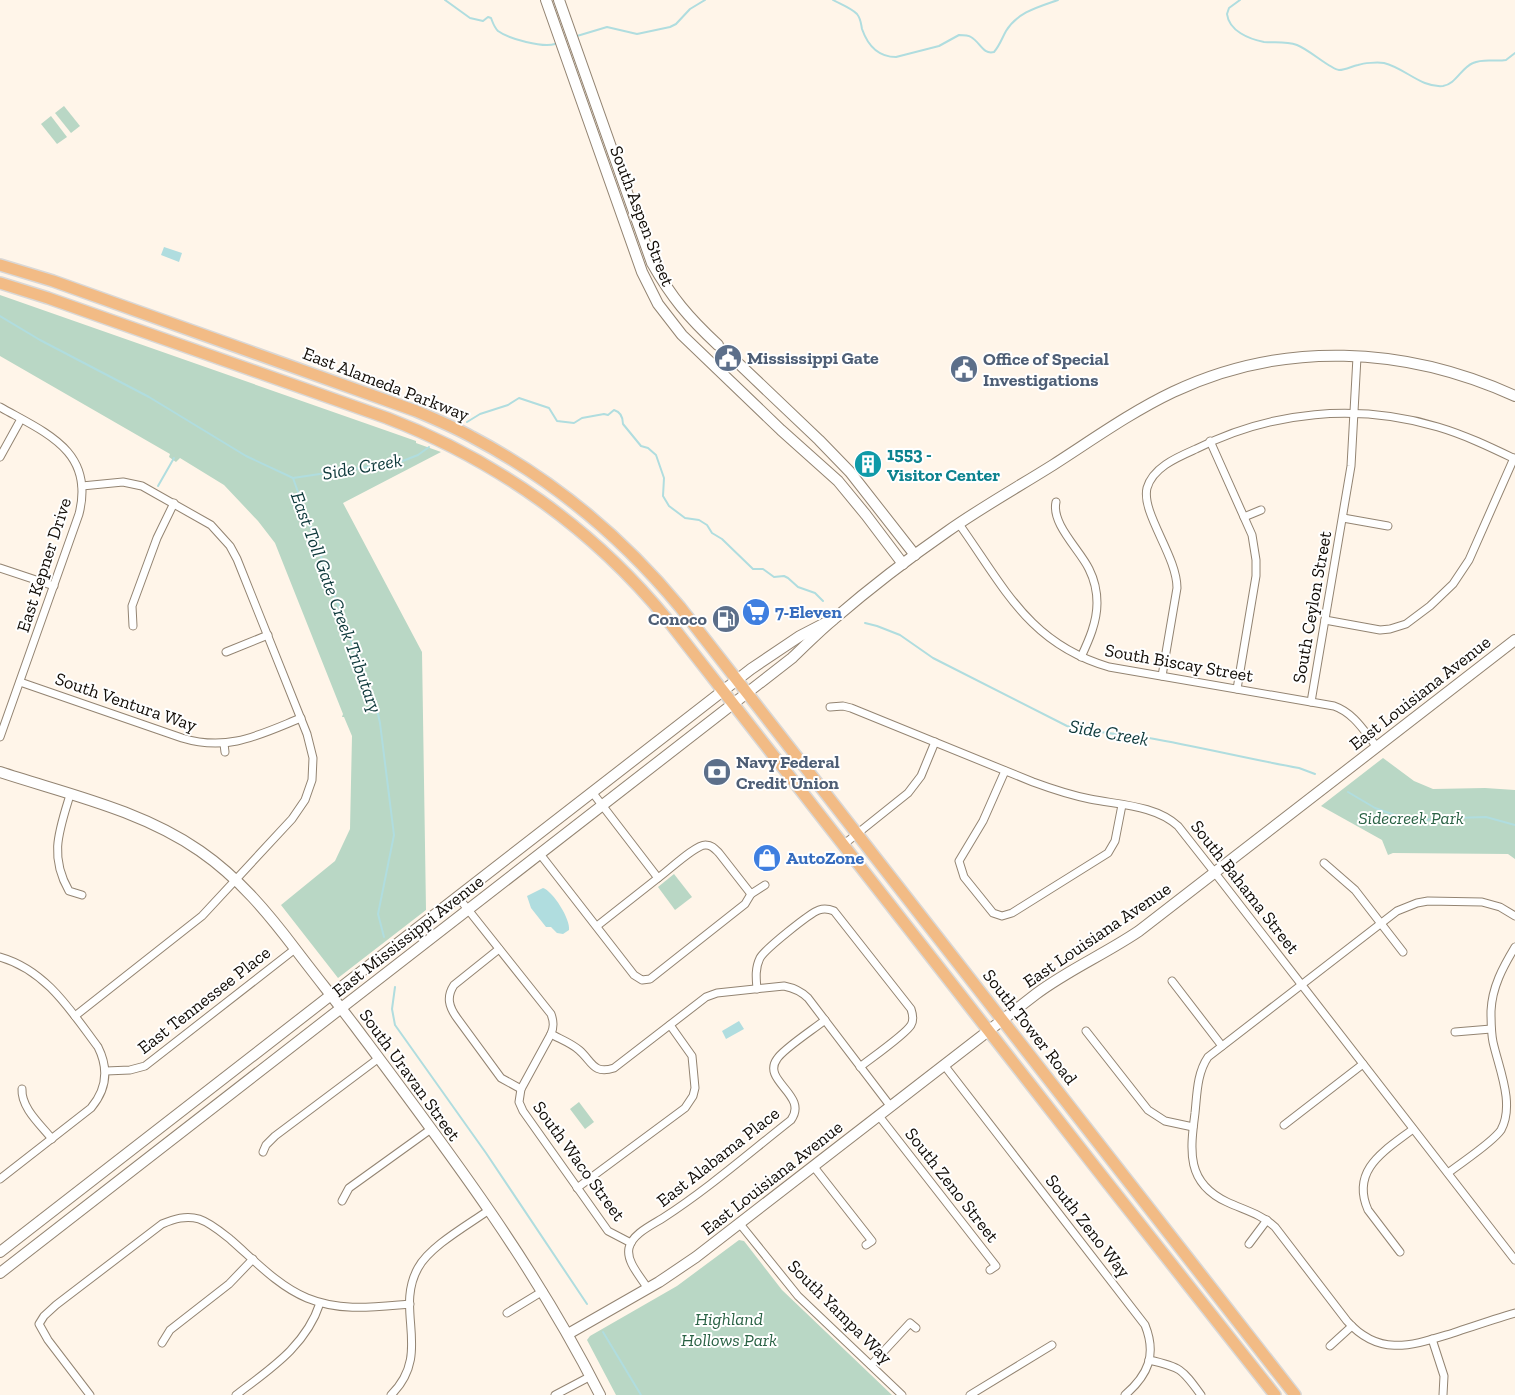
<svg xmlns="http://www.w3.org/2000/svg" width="1515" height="1395" font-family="'Zilla Slab',serif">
	<rect width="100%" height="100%" fill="#fff5e9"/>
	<g fill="#b9d7c5">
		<polygon points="64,106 80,126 71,133 55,113"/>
		<polygon points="51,116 67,137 57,144 41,124"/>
		<polygon points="0,295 416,441 416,443 441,452 343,503 422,652 426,910 338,978 281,905 335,861 350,829 352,736 344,717 342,717 343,714 275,543 258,521 224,485 180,458 176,462 169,457 170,454 0,356"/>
		<polygon points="1383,758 1414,781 1433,789 1485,788 1515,790 1515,859 1508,854 1393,853 1388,855 1382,840 1321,806"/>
		<polygon points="674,874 692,897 675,910 658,887"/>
		<polygon points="579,1102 594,1122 585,1129 570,1109"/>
		<polygon points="739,1240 744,1241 782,1290 892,1395 616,1395 587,1340 590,1336 677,1286"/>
	</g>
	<g fill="#b0dddf">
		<polygon points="164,247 182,253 179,262 161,255"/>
		<path d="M 543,888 C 553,891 571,920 569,930 L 563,934 L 557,933 L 551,927 L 546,927 L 531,908 L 527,896 Z"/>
		<polygon points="739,1021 744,1029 726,1039 722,1031"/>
	</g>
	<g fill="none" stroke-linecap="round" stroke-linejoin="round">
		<g stroke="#b0dddf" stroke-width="2">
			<path d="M 445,0 L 470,18 L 483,21 L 488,17 L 491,18 C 493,23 494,27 498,31 C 509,39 543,48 555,44"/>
			<path d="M 833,0 C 840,4 851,8 857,14 C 861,19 861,24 862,29 C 868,46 879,57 896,57 L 939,46 L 959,35 C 963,35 968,35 971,37 C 980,42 983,55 994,52 C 1000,45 1002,38 1006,31 C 1018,12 1038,7 1058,0"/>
			<path d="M 1240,0 L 1229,8 L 1227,14 C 1229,31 1249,39 1264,42 C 1275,43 1286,41 1297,45 C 1310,50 1330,69 1339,70 C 1346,70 1352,66 1358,65 C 1364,63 1377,62 1384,63 C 1405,68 1421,88 1443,86 C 1456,84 1461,68 1473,63 C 1484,58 1494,62 1506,60 L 1515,53"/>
			<polyline points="577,36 607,27 637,34 670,27 676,24 690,9 705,0"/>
			<polyline points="0,316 40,340 149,397 246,456 293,478 356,655 376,705 380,723 394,835 378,914 384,937"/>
			<path d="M 467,422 L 480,414 L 508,405 L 519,398 L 549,408 L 557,421 L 574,423 L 582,418 L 604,414 L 608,415 L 614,410 C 621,412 623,418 623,424 L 641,446 L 648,448 L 656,455 L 664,478 L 663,496 L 669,506 L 685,518 L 699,520 L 707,525 L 712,533 L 722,539 L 753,569 L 763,569 L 774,577 L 784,576 L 788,578 L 798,587 L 815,593 L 823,601"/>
			<polyline points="293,478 400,462 418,455 429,447"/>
			<polyline points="158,486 174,458"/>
			<path d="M 865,623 L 877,626 L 900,635 L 933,658 L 1067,726 C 1094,733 1122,734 1149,738 C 1200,747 1249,759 1299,768 L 1315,774"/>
			<polyline points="1348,792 1375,808 1414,822 1418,822 1438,817 1454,818 1486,817 1515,825"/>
			<polyline points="395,987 392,1009 395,1025 486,1153 587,1304"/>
			<polyline points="603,1332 641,1395"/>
		</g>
		<polyline stroke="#dbd2c7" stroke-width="10" stroke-dasharray="10 5" stroke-linecap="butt" points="718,345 736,361"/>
		<defs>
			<g id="street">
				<path d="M 0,407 C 46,433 95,451 79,514 L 0,737"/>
				<polyline points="1210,441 1252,535 1256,560 1256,576 1237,689"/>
				<polyline points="0,457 21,419"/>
				<path d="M 1056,502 C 1051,524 1080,550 1089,569 C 1094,579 1097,591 1097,603 C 1097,622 1089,640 1081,657"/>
				<polyline points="1244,517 1261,510"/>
				<polyline points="1343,518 1388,526"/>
				<path d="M 959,524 C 1004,587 1029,644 1109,667 L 1334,706 C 1354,713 1364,731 1377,747"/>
				<polyline points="0,568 54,586"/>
				<polyline points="1325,620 1380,630 1390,629 1406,624 1430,606 1453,584 1469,560 1514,458"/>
				<polyline points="133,626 132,606 157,538 174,503"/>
				<polyline points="226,652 268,635"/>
				<path d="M 1162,676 L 1177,588 C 1177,556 1141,513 1147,488 C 1153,467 1178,457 1196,449 C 1271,411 1357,403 1438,427 C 1465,435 1490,447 1515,459"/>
				<path d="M 20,682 L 182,738 C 228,752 259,735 301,718"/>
				<polyline points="1311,702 1351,466 1357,357"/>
				<path d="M 830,707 L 843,706 L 851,708 L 1033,782 C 1052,789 1070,795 1090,799 C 1119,805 1155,805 1178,826 L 1215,873 L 1515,1260"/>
				<polyline points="224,744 225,752"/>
				<polyline points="1005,771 983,821 959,861 964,877 993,913 1002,916 1012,913 1108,853 1115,841 1122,805"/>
				<path d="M 592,792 L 658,878 C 668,871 696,844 706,845 C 712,845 715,849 719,853 L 751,894 L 765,885"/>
				<path d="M 70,795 C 59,831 49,856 69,891 L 82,895"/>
				<polyline points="843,845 908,793 921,776 935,742"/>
				<polyline points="540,854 634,975 642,980 650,979 745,904 751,894"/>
				<polyline points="1324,863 1355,890 1403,952"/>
				<path d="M 458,897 L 551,1014 C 554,1022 554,1027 551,1034 L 521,1089 L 519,1102 L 523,1111 L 608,1231 L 631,1243"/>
				<path d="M 1515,916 L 1500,907 L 1482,902 L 1428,901 L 1417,903 L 1397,911 L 1208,1057 C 1197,1073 1197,1094 1195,1113 C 1190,1151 1186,1183 1227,1202 C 1244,1210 1261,1214 1275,1227 L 1347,1321 C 1380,1358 1413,1345 1453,1333 C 1474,1326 1494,1319 1515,1313"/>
				<polyline points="597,926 658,878"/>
				<path d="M 499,949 L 454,985 C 446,997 449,1007 457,1018 L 501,1078 L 521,1089"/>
				<path d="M 0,957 C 46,970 71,1011 98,1047 C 109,1069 107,1089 91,1108 L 0,1179"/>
				<polyline points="1172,981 1222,1046"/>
				<path d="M 757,989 C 756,978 755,968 760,958 C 765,949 810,913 819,910 C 825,908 829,909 834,911 L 911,1009 C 913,1015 914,1020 911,1025 C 906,1034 870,1059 860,1067"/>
				<polyline points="75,1016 202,916 292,819 305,800 312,780 313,758 307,734 237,559 230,546 211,525 142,486 123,482 82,486"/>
				<polyline points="1086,1031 1148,1110 1165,1121 1193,1127"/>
				<polyline points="1455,1032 1491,1029"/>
				<path d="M 551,1034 C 560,1039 571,1043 579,1050 C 592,1061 593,1075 614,1068 L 706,997 L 717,993 L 784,986 C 794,988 801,991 808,998 L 891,1107"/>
				<path d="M 944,1065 L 1145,1325 C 1157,1355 1148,1375 1125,1395"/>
				<polyline points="106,1071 130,1070 145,1066 295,949"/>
				<path d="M 22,1089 C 21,1108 41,1125 52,1139"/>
				<polyline points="879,1116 996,1266 990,1270"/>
				<polyline points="1284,1125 1363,1064"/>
				<polyline points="263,1152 266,1145 275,1136 379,1058"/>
				<polyline points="814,1167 872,1241 866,1245"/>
				<path d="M 1448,1173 C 1462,1162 1492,1143 1501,1130 C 1515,1104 1499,1069 1493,1042 C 1491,1032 1491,1021 1491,1011 C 1492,987 1503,967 1515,947"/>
				<polyline points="577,1188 685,1108 693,1096 695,1088 692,1056 670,1025"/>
				<polyline points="342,1201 349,1188 431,1129"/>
				<polyline points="740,1224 798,1296 902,1395"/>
				<polyline points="1249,1244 1267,1220"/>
				<path d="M 1400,1252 L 1368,1210 C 1350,1169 1386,1150 1413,1129"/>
				<path d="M 648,1289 C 641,1277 626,1262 629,1248 C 632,1234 652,1225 663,1218 C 708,1189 749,1153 791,1120 C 809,1095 761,1081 777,1059 C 783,1049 814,1029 825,1020"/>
				<polyline points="507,1313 543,1291"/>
				<polyline points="1432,1339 1444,1376 1443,1395"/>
				<polyline points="162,1343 170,1330 229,1284 253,1259"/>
				<polyline points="1330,1346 1352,1326"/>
				<path d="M 1149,1360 C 1181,1367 1182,1369 1201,1395"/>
				<polyline points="871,1365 910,1323 916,1328"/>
				<path d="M 90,1395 L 48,1340 L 39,1324 L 44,1316 L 56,1305 L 162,1224 C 174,1219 186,1215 199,1219 C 211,1223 221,1232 231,1240 C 254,1260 278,1286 307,1298 C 341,1312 374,1307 410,1304"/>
				<path d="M 236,1395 C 270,1369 306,1346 320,1303"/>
				<path d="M 391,1395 C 433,1353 394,1311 418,1268 C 430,1246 468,1225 489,1210"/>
				<polyline points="555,1395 591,1376"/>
				<polyline points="970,1395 1052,1345"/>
			</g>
			<g id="secondary">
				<polyline points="546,0 642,272 658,304 682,335 781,430 838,481 866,515 903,564"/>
				<path d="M 559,0 L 652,263 C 672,298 688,317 718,345"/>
				<polyline points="736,361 819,440 850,472 915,555"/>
				<path d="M 0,772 C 67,794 141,810 200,851 C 239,878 268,913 296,950 C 315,975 335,1000 354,1025 C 443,1144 533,1262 600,1395"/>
				<polyline points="0,1252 751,669 800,636 827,622"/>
				<path d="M 0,1273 L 792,658 C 806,645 819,631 834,619 C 870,588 909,558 948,531 C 982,507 1018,487 1053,465 C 1092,440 1131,412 1173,392 C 1283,340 1405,346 1515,396"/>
				<path d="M 568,1334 L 659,1282 L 696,1257 L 1036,994 C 1068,970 1105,954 1139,931 L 1515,640"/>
			</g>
			<g id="primary">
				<path d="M 0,265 L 53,281 L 416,411 C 435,419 454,427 472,437 C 552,479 622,537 680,607 L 1295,1395"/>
				<path d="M 0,283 L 48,298 L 387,418 C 496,460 592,528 666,618 L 1106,1181 L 1275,1395"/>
			</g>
		</defs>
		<use href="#street" stroke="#938472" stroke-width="9"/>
		<use href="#secondary" stroke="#938472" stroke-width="12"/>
		<use href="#primary" stroke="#d9d8d7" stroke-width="14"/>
		<use href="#street" stroke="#fff" stroke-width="7"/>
		<use href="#secondary" stroke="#fff" stroke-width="10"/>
		<use href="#primary" stroke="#f2bb85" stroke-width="11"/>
	</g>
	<defs>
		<symbol id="civic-disc" viewBox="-11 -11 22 22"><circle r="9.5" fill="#5c6f8a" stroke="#fff"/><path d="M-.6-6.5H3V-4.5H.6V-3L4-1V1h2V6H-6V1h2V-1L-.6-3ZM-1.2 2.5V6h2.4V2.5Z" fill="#fff"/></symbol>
		<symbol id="building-disc" viewBox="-11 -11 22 22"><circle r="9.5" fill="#0f9aa8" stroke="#fff"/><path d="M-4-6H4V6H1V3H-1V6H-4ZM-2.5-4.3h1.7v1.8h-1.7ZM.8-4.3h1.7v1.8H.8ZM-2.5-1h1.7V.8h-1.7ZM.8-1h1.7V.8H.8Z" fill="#fff"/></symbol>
		<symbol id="supermarket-disc" viewBox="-11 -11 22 22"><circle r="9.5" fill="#3f7fe0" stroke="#fff"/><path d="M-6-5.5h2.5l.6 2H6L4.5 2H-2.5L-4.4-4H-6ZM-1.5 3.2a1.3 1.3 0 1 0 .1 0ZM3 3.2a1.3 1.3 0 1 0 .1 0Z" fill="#fff"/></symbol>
		<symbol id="fuel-disc" viewBox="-11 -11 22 22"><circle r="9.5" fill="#5c6f8a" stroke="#fff"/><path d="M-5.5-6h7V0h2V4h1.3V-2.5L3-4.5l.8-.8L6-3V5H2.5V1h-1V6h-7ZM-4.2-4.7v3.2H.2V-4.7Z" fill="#fff"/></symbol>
		<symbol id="bank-disc" viewBox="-11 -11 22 22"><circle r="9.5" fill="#5c6f8a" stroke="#fff"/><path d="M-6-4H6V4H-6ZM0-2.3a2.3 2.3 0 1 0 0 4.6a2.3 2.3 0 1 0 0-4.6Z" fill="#fff"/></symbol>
		<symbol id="shop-disc" viewBox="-11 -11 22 22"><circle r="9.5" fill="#3f7fe0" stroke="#fff"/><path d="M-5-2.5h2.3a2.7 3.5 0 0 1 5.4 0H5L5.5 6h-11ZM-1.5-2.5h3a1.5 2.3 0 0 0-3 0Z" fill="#fff"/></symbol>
	</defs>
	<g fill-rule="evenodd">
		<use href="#civic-disc" x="712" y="342" width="32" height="32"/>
		<use href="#civic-disc" x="948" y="353" width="32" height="32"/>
		<use href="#building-disc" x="852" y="448" width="32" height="32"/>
		<use href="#supermarket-disc" x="740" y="596" width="32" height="32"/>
		<use href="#fuel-disc" x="710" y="603" width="32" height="32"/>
		<use href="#bank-disc" x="701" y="756" width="32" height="32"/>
		<use href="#shop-disc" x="751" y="842" width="32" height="32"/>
	</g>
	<g text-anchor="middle" stroke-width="4" stroke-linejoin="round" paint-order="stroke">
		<g font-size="18" fill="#110c06" stroke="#fff">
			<text transform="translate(642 216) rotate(69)" y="6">South Aspen Street</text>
			<text transform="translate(386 384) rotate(21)" y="6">East Alameda Parkway</text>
			<text transform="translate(44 565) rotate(-72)" y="6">East Kepner Drive</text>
			<text transform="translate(1312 607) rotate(-80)" y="6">South Ceylon Street</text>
			<text transform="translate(1179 663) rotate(10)" y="6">South Biscay Street</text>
			<text transform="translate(1420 693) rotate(-38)" y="6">East Louisiana Avenue</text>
			<text transform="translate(126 702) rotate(19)" y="6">South Ventura Way</text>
			<text transform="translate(1245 887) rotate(52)" y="6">South Bahama Street</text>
			<text transform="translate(1097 935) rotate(-34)" y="6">East Louisiana Avenue</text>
			<text transform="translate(408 936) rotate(-38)" y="6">East Mississippi Avenue</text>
			<text transform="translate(204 1000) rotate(-38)" y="6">East Tennessee Place</text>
			<text transform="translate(1030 1027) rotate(52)" y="6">South Tower Road</text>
			<text transform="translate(410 1075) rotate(54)" y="6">South Uravan Street</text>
			<text transform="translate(718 1157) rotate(-38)" y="6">East Alabama Place</text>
			<text transform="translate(579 1161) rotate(54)" y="6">South Waco Street</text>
			<text transform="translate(772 1178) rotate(-38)" y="6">East Louisiana Avenue</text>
			<text transform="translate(952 1185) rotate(52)" y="6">South Zeno Street</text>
			<text transform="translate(1088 1226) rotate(52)" y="6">South Zeno Way</text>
			<text transform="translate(840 1312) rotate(45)" y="6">South Yampa Way</text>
		</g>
		<g font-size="18" font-weight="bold" fill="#4e5e75" stroke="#fff" text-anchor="start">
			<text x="747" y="364">Mississippi Gate</text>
			<text x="983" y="365">Office of Special<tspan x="983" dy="21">Investigations</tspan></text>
			<text x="707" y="625" text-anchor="end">Conoco</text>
			<text x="736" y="768">Navy Federal<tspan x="736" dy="21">Credit Union</tspan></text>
		</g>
		<g font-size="18" font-weight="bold" fill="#0d838f" stroke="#fff" text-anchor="start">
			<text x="887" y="460">1553 -<tspan x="887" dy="21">Visitor Center</tspan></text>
		</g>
		<g font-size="18" font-weight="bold" fill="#366cbe" stroke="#fff" text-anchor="start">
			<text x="775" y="618">7-Eleven</text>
			<text x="786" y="864">AutoZone</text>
		</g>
		<g font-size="18" font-style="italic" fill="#2a6245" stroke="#fff">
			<text x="1411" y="824">Sidecreek Park</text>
			<text x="729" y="1325">Highland<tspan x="729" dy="21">Hollows Park</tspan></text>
		</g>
		<g font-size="19" font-style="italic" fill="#0e393b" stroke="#fff">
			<text transform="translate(362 466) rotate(-10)" y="7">Side Creek</text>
			<text transform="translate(337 602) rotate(70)" y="7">East Toll Gate Creek Tributary</text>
			<text transform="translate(1109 732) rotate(10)" y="7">Side Creek</text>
		</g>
	</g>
</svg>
